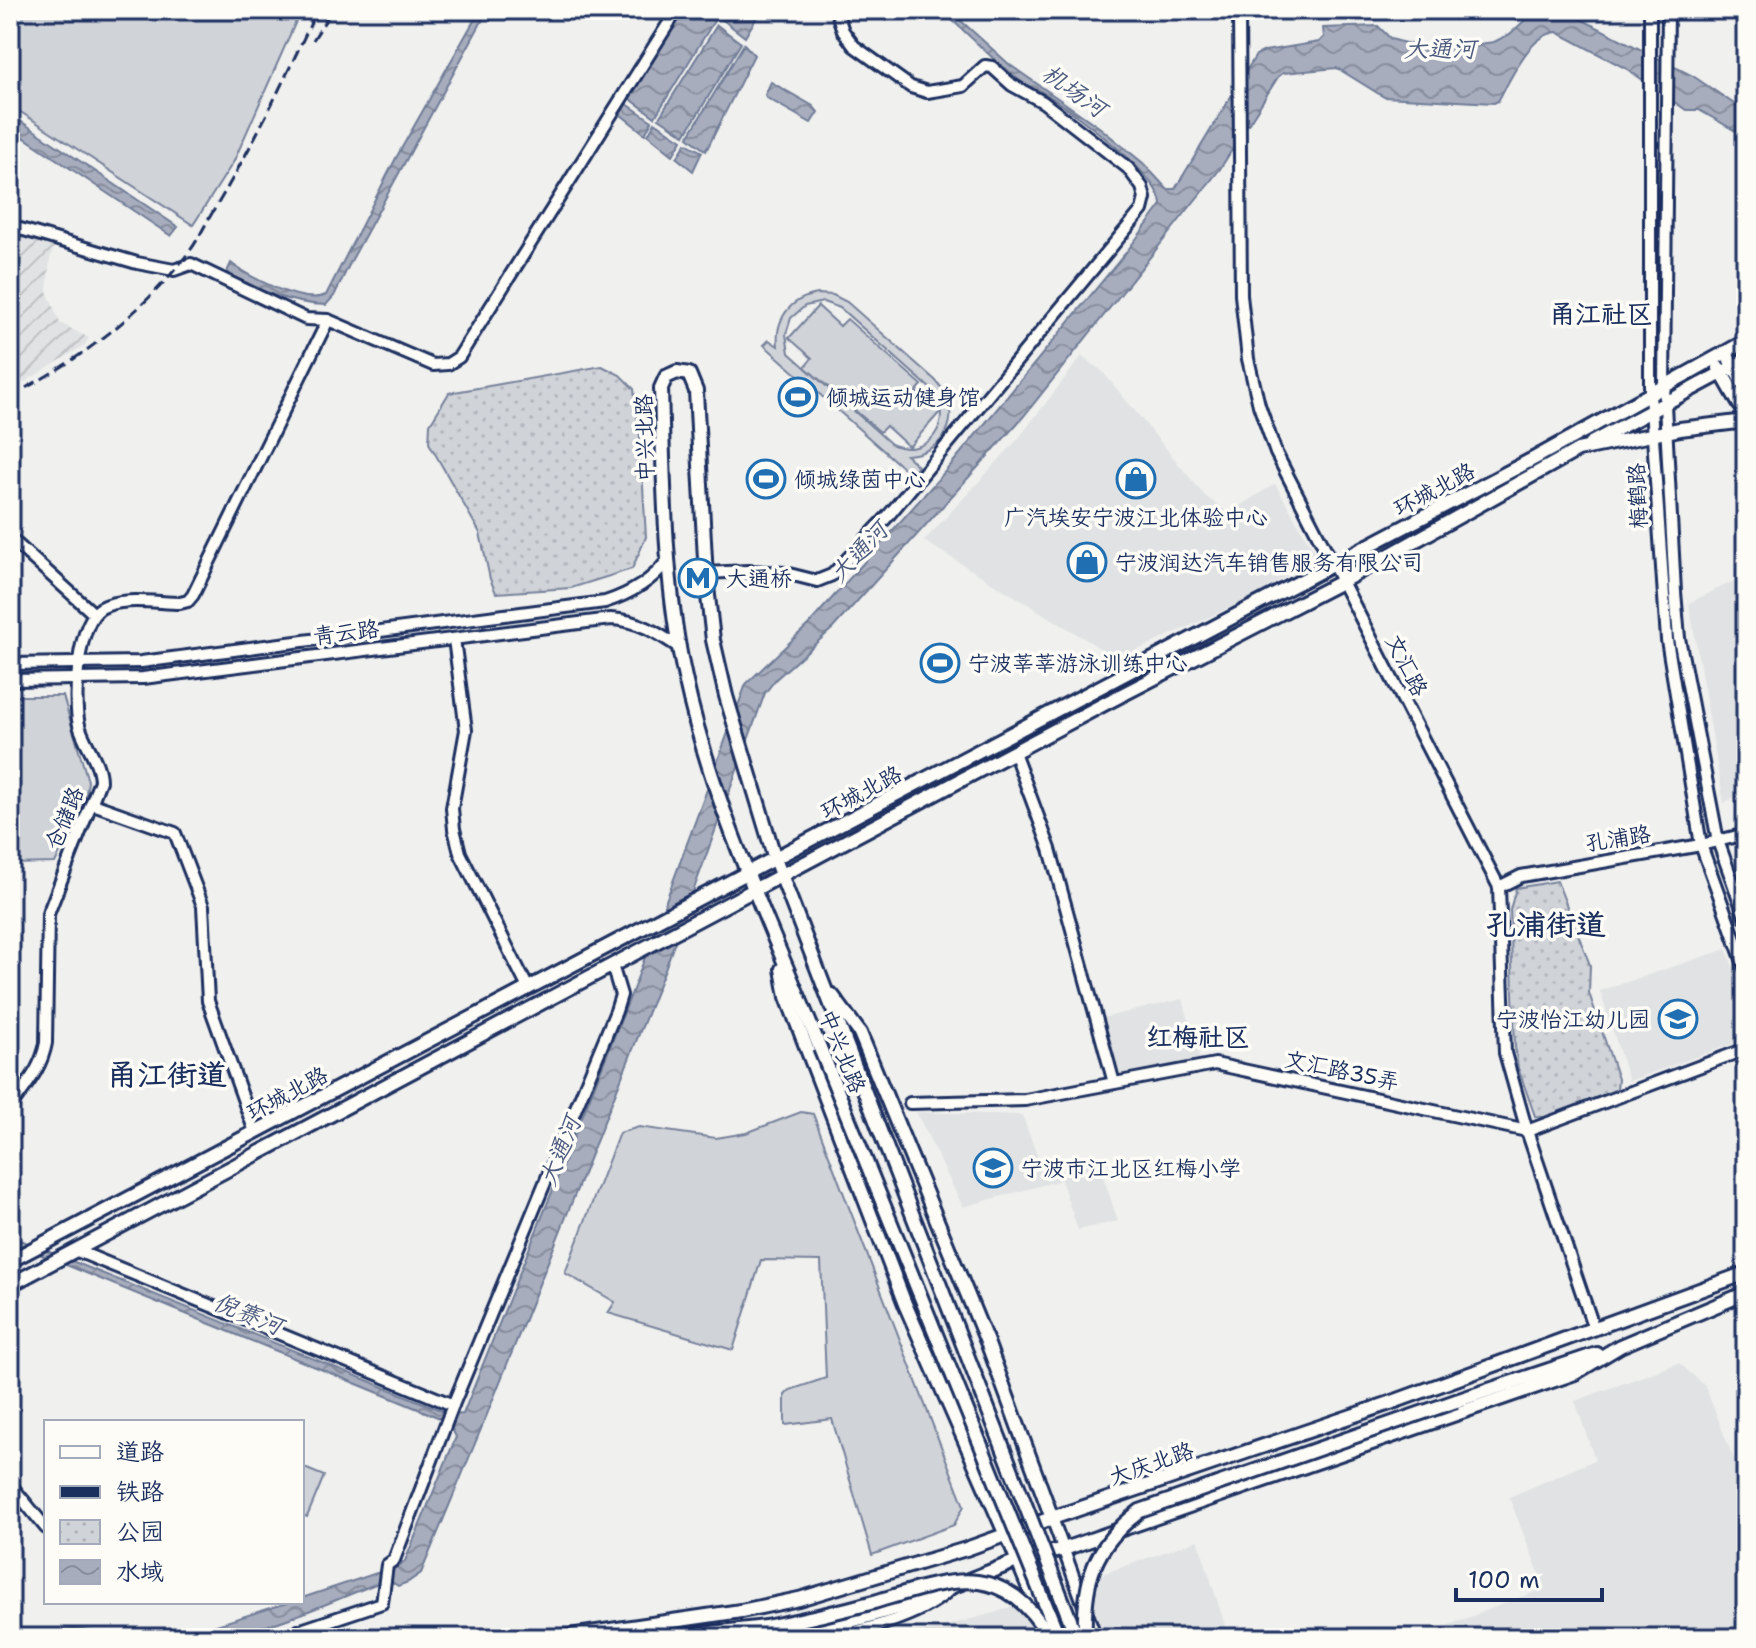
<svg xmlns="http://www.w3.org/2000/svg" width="1756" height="1648" font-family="'Shantell Sans','LXGW WenKai TC',sans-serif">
	<defs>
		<pattern id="industrial-furrows" width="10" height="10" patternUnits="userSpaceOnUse" patternTransform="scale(2)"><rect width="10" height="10" fill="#e0e2e3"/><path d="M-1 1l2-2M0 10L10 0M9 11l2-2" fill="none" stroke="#c0c2c5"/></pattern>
		<pattern id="park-dots" width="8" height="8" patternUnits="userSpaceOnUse" patternTransform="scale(2)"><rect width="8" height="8" fill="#d0d3d8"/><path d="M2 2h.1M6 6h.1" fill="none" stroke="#b2b5bc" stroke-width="1.8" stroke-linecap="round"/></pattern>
		<pattern id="water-waves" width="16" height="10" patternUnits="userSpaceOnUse" patternTransform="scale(2)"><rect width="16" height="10" fill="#a7adbd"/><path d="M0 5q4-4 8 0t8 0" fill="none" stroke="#878d9d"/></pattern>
	</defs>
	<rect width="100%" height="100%" fill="#f0f0ee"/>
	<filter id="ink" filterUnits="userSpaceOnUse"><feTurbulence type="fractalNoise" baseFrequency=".0125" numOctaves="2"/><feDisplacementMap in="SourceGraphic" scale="16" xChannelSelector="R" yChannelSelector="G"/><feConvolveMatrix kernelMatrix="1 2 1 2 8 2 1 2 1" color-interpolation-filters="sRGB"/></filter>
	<g filter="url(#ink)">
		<g fill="#e0e2e3">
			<polygon points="1082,356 1102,371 1205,496 1228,513 1275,484 1317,556 1255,596 1118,659 924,541 1018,439"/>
			<polygon points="1746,575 1746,791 1724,803 1689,603"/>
			<polygon points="1726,949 1746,999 1746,1039 1629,1081 1600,991"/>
			<polygon points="1183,999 1200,1061 1117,1076 1102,1018"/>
			<polygon points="916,1112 1022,1115 1045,1176 1098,1161 1118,1221 1078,1230 1061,1180 963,1207"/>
			<polygon points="1679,1363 1705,1386 1746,1490 1746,1628 1723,1638 1344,1638 1371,1627 1418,1637 1545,1588 1509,1497 1595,1460 1575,1401"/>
			<polygon points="1198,1540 1229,1638 900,1638 994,1613"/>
		</g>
		<polygon fill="url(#industrial-furrows)" points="10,229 55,243 50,259 47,291 60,323 89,338 85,345 28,380 10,389"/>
		<g fill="#d0d3d8" stroke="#76819b" stroke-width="2" fill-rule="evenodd">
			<polygon points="10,10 104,10 115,15 118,10 301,10 234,161 193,225 10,105"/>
			<path d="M 818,294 L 833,295 L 847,302 L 935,380 C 965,411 949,453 906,455 L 918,466 L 911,475 L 764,345 L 769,340 L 778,346 C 775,319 790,298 818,294 ZM 823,302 L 840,308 L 933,391 C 955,423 928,460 891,444 L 789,353 L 786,334 L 791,318 L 805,306 Z"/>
			<polygon points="818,306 840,326 847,319 922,385 916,392 940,412 909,447 886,426 880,432 805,367 812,358 789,338"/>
			<polygon points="10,696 63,696 88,781 85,802 55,863 10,864"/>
			<polygon points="801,1112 813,1114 964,1506 954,1525 872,1555 832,1419 785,1425 785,1395 790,1390 826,1378 821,1261 761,1260 733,1350 608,1313 615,1302 565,1273 619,1133 639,1127 716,1138 746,1133"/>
			<polygon points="302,1467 324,1476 307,1517 302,1515"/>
		</g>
		<g fill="url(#park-dots)" stroke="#76819b" stroke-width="2">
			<polygon points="602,366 620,375 634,389 640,436 646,537 632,569 571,588 496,593 490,579 480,533 429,443 430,424 449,393"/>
			<polygon points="1557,881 1590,965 1589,993 1618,1079 1617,1089 1547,1118 1535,1116 1518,1068 1515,1047 1510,910 1516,888"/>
		</g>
		<g fill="url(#water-waves)" stroke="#6f7b97" stroke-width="2">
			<path d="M 480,10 L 488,10 L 351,261 L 334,296 L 326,305 C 292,304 256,291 227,272 L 231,263 C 248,277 304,306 326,295 L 396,158 Z"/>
			<polygon points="684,10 701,10 714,21 655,117 629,98"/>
			<polygon points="710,10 761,10 745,37"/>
			<path d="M 940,10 L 949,10 L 1010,65 L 1099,127 L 1143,163 L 1167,189 L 1175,189 L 1256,55 L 1265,51 L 1319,42 L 1324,37 L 1323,28 L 1378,26 L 1391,39 L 1409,44 L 1464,46 L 1494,42 L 1510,34 L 1525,20 L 1537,13 L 1552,11 L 1575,16 L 1693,76 L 1746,112 L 1746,137 L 1699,110 L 1686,110 L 1627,69 L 1557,32 C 1528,35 1512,78 1498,101 L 1494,103 L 1384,97 L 1337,68 L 1283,73 L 1278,77 L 1220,169 L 1023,417 L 833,628 L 776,679 L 765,693 L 665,969 L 486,1417 L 421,1573 L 408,1582 L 398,1586 L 389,1580 L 378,1583 C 317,1607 256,1638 190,1638 L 194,1632 L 290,1602 L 302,1602 L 302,1598 L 401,1565 L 405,1561 L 456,1437 L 450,1425 L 440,1418 L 10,1242 L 10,1236 L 453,1415 L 463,1414 L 634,987 L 746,684 L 809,624 L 950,466 L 1124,255 L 1161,206 C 1163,178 1079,117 1055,100 C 1045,93 1033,90 1023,83 C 993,62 969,33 940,10 Z"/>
			<polygon points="717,25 741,43 685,135 659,118"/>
			<polygon points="744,44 754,55 706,151 688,137"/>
			<polygon points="771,82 813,106 818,112 811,123 767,98 765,95"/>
			<polygon points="627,104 652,121 645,134 620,114"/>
			<polygon points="10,114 178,227 171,236 10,128"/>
			<polygon points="655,122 682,140 673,155 648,135"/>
			<polygon points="686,143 702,152 693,171 677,158"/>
			<polygon points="75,1629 136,1638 137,1638 50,1638 64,1630"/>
		</g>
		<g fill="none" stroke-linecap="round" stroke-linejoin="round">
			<defs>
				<g id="minor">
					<polyline points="1239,10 1241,295 1248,359 1259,405 1276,453 1499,887 1505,1053 1527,1131 1594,1329"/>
					<polyline points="1650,10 1650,394 1667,640 1701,845 1746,970"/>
					<polyline points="1668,10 1664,386 1675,592 1679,638 1718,841 1746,919"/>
					<polyline points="10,226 137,263 174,270 191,264 306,319 328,320"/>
					<polyline points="10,538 94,614"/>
					<polyline points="706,573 748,571 785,573 817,581 832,575 888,516 1142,210 1145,198 1142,187 1128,168 1043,102 1012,85 992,67 985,66 963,86 927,92 911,87 854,46 843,31 836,10"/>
					<polyline points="454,639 466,730 452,808 454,829 460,853 528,988"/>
					<path d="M 10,664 L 141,662 L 605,602 C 630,594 651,582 667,561"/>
					<path d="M 10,680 L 143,678 L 611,619 C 638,620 658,633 680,648"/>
					<polyline points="1014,752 1050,849 1114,1083"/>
					<polyline points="93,804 175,833 203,906 208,1001 255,1132"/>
					<polyline points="1499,887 1521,876 1701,845 1746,834"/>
					<polyline points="910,1103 1025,1100 1215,1064 1527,1131 1746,1049"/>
					<path d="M 10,1108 C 25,1086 41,1070 46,1043 L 48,914 L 100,781 C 100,761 84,744 79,725 C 73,699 77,623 101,608 C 122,596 157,603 180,603 L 188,601 L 193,595 L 328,320 L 433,365 L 448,364 L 459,357 L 677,10"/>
					<polyline points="75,1250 453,1405 616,1011 621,995 612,965"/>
					<polyline points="10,1484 46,1528"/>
					<polyline points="1052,1518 1096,1638"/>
					<polyline points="1006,1535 1042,1622"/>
					<polyline points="277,1638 382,1603 387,1565 394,1560 453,1405"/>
					<path d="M 831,1638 C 866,1629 924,1616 950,1589"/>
				</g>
				<g id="major">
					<polyline points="1730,360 1746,389"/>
					<polyline points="1719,368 1740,405 1746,409"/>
					<polyline points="1591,443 1746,360"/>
					<polyline points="782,969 787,997 905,1304 1006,1535"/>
					<polyline points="832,995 860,1033 987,1342 1052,1518"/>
					<path d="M 820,1048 C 771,927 713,807 685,678 C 664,583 664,486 661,388 L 666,377 L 677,372 L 689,374 L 696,391 L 706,578 L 713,640 L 726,696 L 775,859 L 845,1041"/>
					<polyline points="10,1261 1535,458 1746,341"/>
					<polyline points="10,1285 1108,702 1341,582 1578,450 1680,429 1746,421"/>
					<polyline points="1456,1401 1597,1354"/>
					<polyline points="556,1638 741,1611 799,1599 966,1549 1052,1518 1390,1403 1746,1273"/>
					<polyline points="666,1638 766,1627"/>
					<polyline points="791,1638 900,1607 1017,1561 1064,1549 1575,1373 1620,1346 1746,1293"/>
				</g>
			</defs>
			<use href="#minor" stroke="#1b2f5e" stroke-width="16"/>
			<use href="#major" stroke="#1b2f5e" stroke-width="18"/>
			<use href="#minor" stroke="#fdfcf7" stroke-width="10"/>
			<use href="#major" stroke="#fdfcf7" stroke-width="12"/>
			<g stroke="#1b2f5e" stroke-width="3" stroke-dasharray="12 6" stroke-linecap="butt">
				<polyline points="313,40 332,10"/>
				<path d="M 10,396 C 78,362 143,313 189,252 C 199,239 205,224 214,210 C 253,146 285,78 317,10"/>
			</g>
			<defs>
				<g id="major-bridge">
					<polyline points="845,1041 1077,1638"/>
					<polyline points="820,1048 1059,1638"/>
					<path d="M 766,1627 C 802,1620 838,1612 874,1602 C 948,1580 1002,1557 1050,1638"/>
					<path d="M 1085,1638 C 1083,1582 1093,1546 1140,1511 L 1456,1401"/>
				</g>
			</defs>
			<use href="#major-bridge" stroke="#1b2f5e" stroke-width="18" stroke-linecap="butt"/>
			<use href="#major-bridge" stroke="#fdfcf7" stroke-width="12"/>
		</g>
	</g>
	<defs>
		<symbol id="stadium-ring" viewBox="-11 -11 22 22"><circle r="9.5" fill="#fdfcf7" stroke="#1f6fb2" stroke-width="1.5"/><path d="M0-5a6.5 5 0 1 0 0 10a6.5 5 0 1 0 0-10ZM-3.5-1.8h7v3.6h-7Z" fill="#1f6fb2"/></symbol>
		<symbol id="shop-ring" viewBox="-11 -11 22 22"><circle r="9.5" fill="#fdfcf7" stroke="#1f6fb2" stroke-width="1.5"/><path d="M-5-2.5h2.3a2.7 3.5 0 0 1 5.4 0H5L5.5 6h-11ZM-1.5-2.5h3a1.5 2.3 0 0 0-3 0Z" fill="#1f6fb2"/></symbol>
		<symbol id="metro-ring" viewBox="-11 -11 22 22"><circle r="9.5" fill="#fdfcf7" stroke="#1f6fb2" stroke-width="1.5"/><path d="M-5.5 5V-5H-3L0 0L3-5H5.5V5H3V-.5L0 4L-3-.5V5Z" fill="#1f6fb2"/></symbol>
		<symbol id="school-ring" viewBox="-11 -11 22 22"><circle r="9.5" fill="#fdfcf7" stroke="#1f6fb2" stroke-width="1.5"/><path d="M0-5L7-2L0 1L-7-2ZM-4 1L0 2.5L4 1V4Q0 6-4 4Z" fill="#1f6fb2"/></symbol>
	</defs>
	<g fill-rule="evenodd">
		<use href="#stadium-ring" x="776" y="375" width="44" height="44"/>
		<use href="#stadium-ring" x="744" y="457" width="44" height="44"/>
		<use href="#shop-ring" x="1114" y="457" width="44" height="44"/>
		<use href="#shop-ring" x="1065" y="540" width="44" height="44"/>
		<use href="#metro-ring" x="676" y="556" width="44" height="44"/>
		<use href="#stadium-ring" x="918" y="641" width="44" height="44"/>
		<use href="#school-ring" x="1656" y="997" width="44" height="44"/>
		<use href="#school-ring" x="971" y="1146" width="44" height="44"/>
	</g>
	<g text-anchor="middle" stroke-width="7" stroke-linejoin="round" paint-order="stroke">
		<g font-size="22" fill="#1b2f5e" stroke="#fdfcf7" text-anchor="start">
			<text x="826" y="405">倾城运动健身馆</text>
			<text x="794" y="487">倾城绿茵中心</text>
			<text x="1136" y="525" text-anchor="middle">广汽埃安宁波江北体验中心</text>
			<text x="1115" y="570">宁波润达汽车销售服务有限公司</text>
			<text x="726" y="586">大通桥</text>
			<text x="968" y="671">宁波莘莘游泳训练中心</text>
			<text x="1650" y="1027" text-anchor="end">宁波怡江幼儿园</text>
			<text x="1021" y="1176">宁波市江北区红梅小学</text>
		</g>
		<g font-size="22" fill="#1b2f5e" stroke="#fdfcf7">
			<text transform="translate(644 438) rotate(-91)" y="8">中兴北路</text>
			<text transform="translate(1434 489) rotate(-28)" y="8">环城北路</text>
			<text transform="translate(1637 496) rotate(-93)" y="8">梅鹤路</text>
			<text transform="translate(346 632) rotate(-7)" y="8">青云路</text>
			<text transform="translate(1407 665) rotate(63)" y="8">文汇路</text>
			<text transform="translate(861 792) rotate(-28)" y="8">环城北路</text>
			<text transform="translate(64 818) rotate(-68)" y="8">仓储路</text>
			<text transform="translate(1618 838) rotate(-9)" y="8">孔浦路</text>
			<text transform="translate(843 1051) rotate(68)" y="8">中兴北路</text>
			<text transform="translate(1342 1070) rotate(12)" y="8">文汇路35弄</text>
			<text transform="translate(287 1093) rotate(-28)" y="8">环城北路</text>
			<text transform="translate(1151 1463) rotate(-19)" y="8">大庆北路</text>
		</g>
		<g font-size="24" font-style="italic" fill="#4c5b7f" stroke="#fdfcf7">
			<text x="1440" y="57">大通河</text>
			<text transform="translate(1074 91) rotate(35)" y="8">机场河</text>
			<text transform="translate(859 552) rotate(-47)" y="8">大通河</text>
			<text transform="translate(560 1151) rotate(-68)" y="8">大通河</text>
			<text transform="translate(248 1314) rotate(22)" y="8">倪赛河</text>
		</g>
		<g font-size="26" font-weight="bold" fill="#1b2f5e" stroke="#fdfcf7">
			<text x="1601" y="323">甬江社区</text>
			<text x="1198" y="1046">红梅社区</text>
		</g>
		<g font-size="30" font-weight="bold" fill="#1b2f5e" stroke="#fdfcf7">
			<text x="1546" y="935">孔浦街道</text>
			<text x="167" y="1085">甬江街道</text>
		</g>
	</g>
	<rect width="1756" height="1648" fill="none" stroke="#fdfcf7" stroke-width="40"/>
	<rect x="20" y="20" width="1716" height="1608" fill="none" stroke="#1b2f5e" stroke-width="3" filter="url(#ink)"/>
	<rect x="44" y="1420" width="260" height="184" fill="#fdfcf7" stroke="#a3aaba" stroke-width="2"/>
	<rect x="60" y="1446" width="40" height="12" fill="#fdfcf7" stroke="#a3aaba" stroke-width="2"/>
	<text x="116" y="1460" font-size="24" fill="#1b2f5e">道路</text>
	<rect x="60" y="1486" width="40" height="12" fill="#1b2f5e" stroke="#a3aaba" stroke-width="2"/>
	<text x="116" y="1500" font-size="24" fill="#1b2f5e">铁路</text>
	<rect x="60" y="1520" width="40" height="24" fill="url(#park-dots)" stroke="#a3aaba" stroke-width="2"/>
	<text x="116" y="1540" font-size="24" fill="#1b2f5e">公园</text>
	<rect x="60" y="1560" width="40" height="24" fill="url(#water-waves)" stroke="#a3aaba" stroke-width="2"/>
	<text x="116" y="1580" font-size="24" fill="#1b2f5e">水域</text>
	<path d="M1456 1588v12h146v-12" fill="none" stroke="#1b2f5e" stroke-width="4"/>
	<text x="1468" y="1588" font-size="24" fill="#1b2f5e" stroke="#fdfcf7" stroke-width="6" paint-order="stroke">100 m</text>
</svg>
